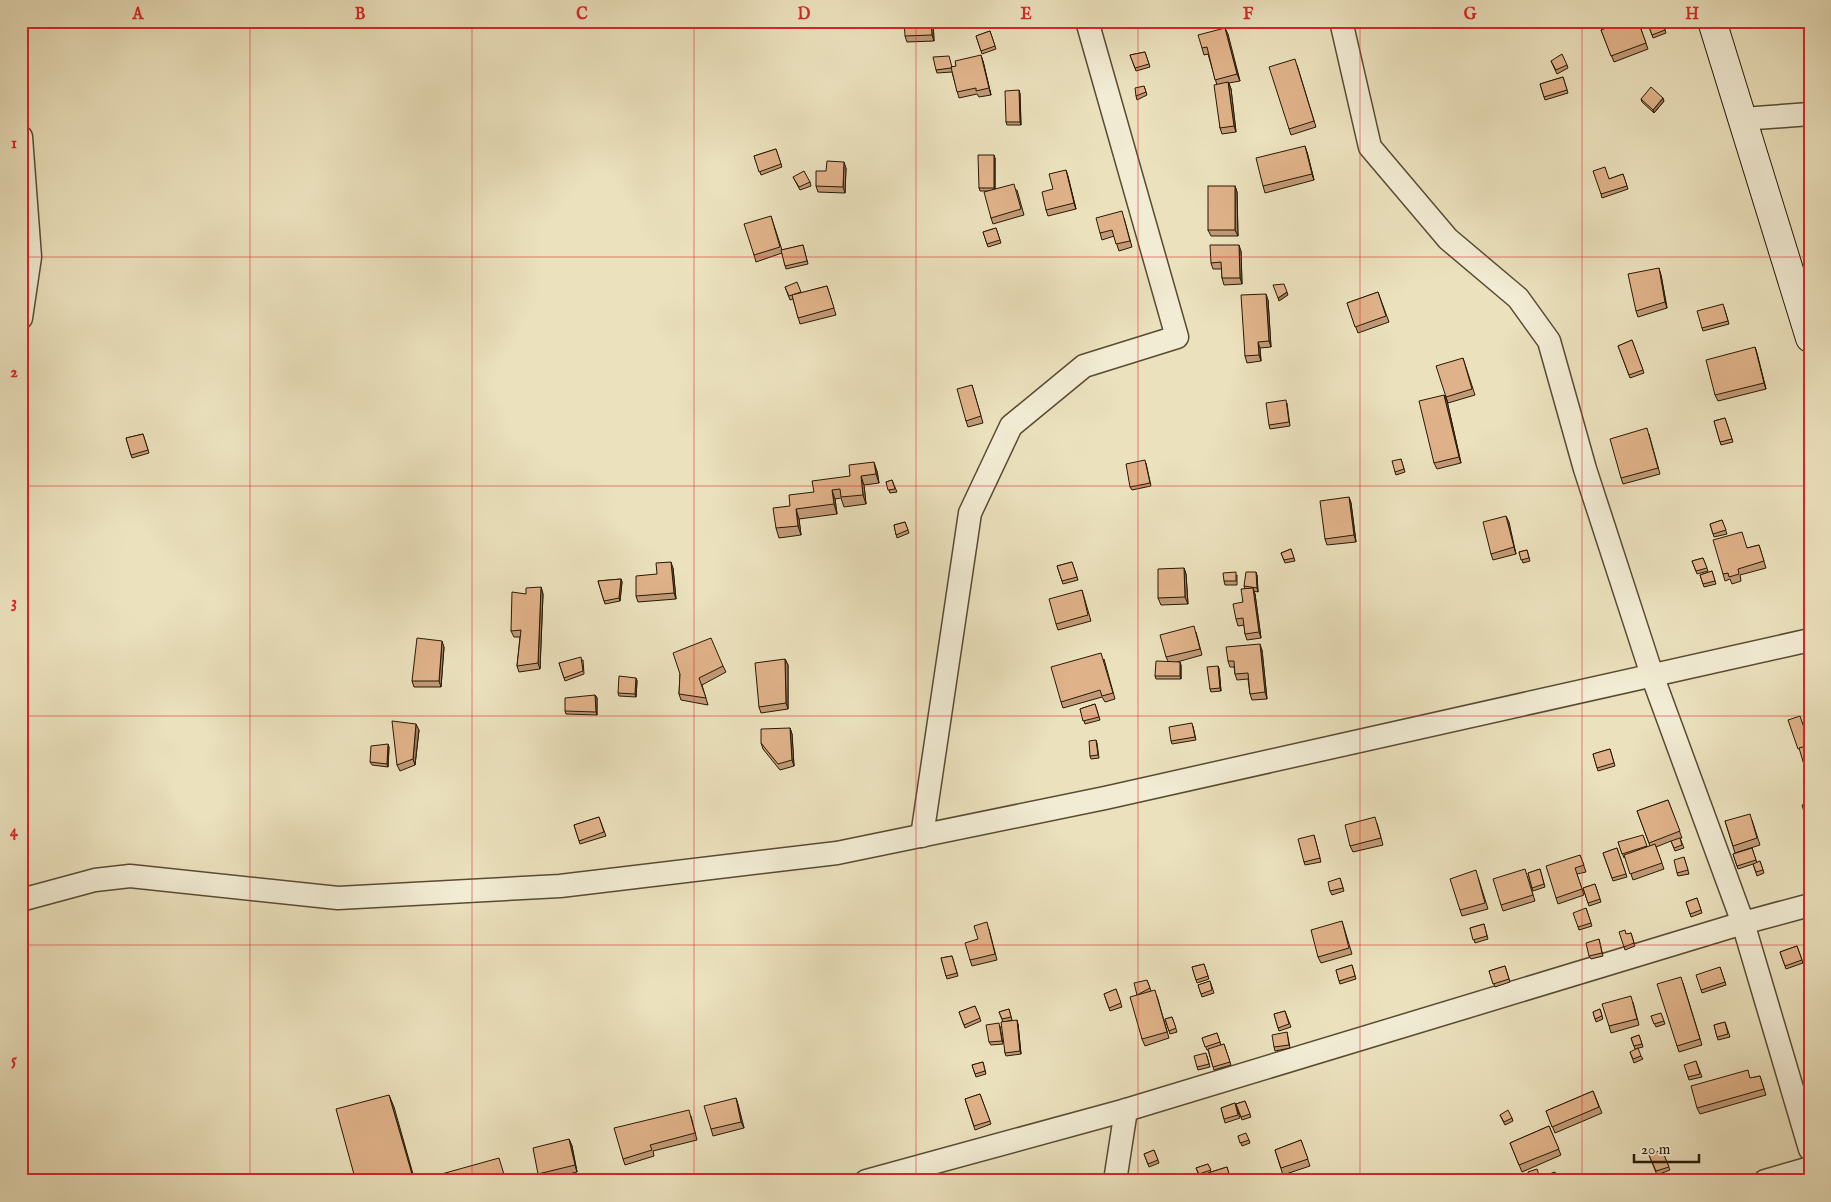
<svg xmlns="http://www.w3.org/2000/svg" width="1831" height="1202" font-family="'IM FELL English',serif">
	<rect width="100%" height="100%" fill="#ebe1bd"/>
	<filter id="stains"><feTurbulence type="fractalNoise" baseFrequency=".004" numOctaves="4"/><feColorMatrix values="0 0 0 0 .2 0 0 0 0 .09 0 0 0 0 .02 0 0 0 .5 -.17"/></filter>
	<radialGradient id="worn" r=".72"><stop offset=".6" stop-color="#630" stop-opacity="0"/><stop offset="1" stop-color="#630" stop-opacity=".3"/></radialGradient>
	<g fill="none" stroke-linecap="round" stroke-linejoin="round">
		<defs>
			<g id="street">
				<polyline points="1341,21 1370,147 1448,239 1518,298 1549,341 1585,469 1652,675 1743,923 1810,1149"/>
				<polyline points="1742,119 1810,114"/>
				<polyline points="21,137 30,257 21,318"/>
				<polyline points="922,836 970,513 1011,426 1084,366 1177,337 1087,21"/>
				<polyline points="21,900 95,880 130,876 338,898 560,886 837,853 1105,798 1810,640"/>
				<polyline points="866,1181 1126,1110 1743,923 1810,905"/>
				<polyline points="1115,1181 1126,1110"/>
				<polyline points="1765,1181 1810,1168"/>
			</g>
			<polyline id="secondary" points="1712,21 1810,338"/>
		</defs>
		<use href="#street" stroke="#594b32" stroke-width="25"/>
		<use href="#secondary" stroke="#281904" stroke-width="30"/>
		<use href="#street" stroke="#f2ecd4" stroke-width="22"/>
		<use href="#secondary" stroke="#f2ecd4" stroke-width="28"/>
	</g>
	<g fill="#c19976" stroke="#281904">
		<polygon points="933,21 934,41 907,42 905,36"/>
		<polygon points="1638,21 1648,49 1614,62 1601,30"/>
		<polygon points="1647,21 1662,21 1666,33 1653,38"/>
		<polygon points="1225,28 1240,81 1229,83 1231,89 1236,132 1222,134 1220,128 1217,85 1208,54 1204,55 1202,48"/>
		<polygon points="990,31 996,49 982,54 976,36"/>
		<polygon points="1145,52 1150,67 1136,71 1130,55"/>
		<polygon points="983,61 991,95 979,97 977,94 959,98 952,72 937,73 936,70"/>
		<polygon points="1551,61 1567,65 1568,68 1557,74"/>
		<polygon points="1297,65 1316,127 1291,135 1289,129"/>
		<polygon points="1563,77 1568,93 1545,100 1540,84"/>
		<polygon points="1144,86 1147,95 1137,100 1136,96"/>
		<polygon points="1019,90 1020,94 1021,125 1007,125 1006,122"/>
		<polygon points="1641,99 1664,101 1654,113 1642,102"/>
		<polygon points="776,149 782,167 761,175 754,156"/>
		<polygon points="1307,152 1314,180 1265,193 1263,186"/>
		<polygon points="995,158 995,189 1017,190 1024,215 993,224 991,218 989,191 980,191 979,188"/>
		<polygon points="846,168 845,193 818,192 816,186 826,171"/>
		<polygon points="1066,170 1076,209 1048,216 1046,210 1053,189"/>
		<polygon points="1623,174 1628,189 1602,198 1601,194 1609,179"/>
		<polygon points="793,177 810,182 811,186 800,190"/>
		<polygon points="1235,186 1237,192 1238,236 1211,236 1208,230"/>
		<polygon points="771,216 782,250 803,245 808,264 786,269 782,253 756,262 754,255"/>
		<polygon points="1124,218 1132,247 1119,251 1114,236 1102,240 1100,233"/>
		<polygon points="996,228 1001,243 988,247 983,232"/>
		<polygon points="1241,251 1242,284 1224,285 1222,278 1222,269 1213,269 1211,263"/>
		<polygon points="1661,275 1667,308 1638,317 1636,311"/>
		<polygon points="827,286 836,315 800,324 793,299 790,300 785,287 801,293"/>
		<polygon points="1378,292 1389,322 1358,333 1347,303"/>
		<polygon points="1268,300 1271,347 1260,348 1261,361 1247,363 1245,356"/>
		<polygon points="1724,307 1729,324 1703,331 1702,328"/>
		<polygon points="1632,340 1644,373 1630,378 1618,346"/>
		<polygon points="1755,347 1766,389 1718,401 1715,395"/>
		<polygon points="1463,358 1475,395 1448,403 1446,397"/>
		<polygon points="972,385 983,423 968,427 966,421"/>
		<polygon points="1444,395 1447,401 1461,463 1437,469 1434,463"/>
		<polygon points="1287,403 1290,426 1270,429 1269,425"/>
		<polygon points="1725,418 1733,442 1721,445 1714,421"/>
		<polygon points="143,434 149,453 132,458 126,438"/>
		<polygon points="1649,434 1660,474 1623,484 1621,478"/>
		<polygon points="1401,459 1405,472 1396,475 1395,472"/>
		<polygon points="1146,463 1151,486 1132,490 1130,487"/>
		<polygon points="877,471 879,483 864,485 866,504 844,507 841,498 835,499 837,514 799,519 801,535 779,538 776,528 790,506 814,492 850,476"/>
		<polygon points="892,480 897,492 890,493 886,482"/>
		<polygon points="1349,497 1351,503 1356,542 1327,545 1325,539"/>
		<polygon points="1506,516 1516,554 1493,560 1491,554"/>
		<polygon points="1722,520 1727,534 1714,537 1710,524"/>
		<polygon points="905,522 909,533 897,538 894,525"/>
		<polygon points="1759,545 1766,568 1740,575 1741,581 1732,584 1730,579 1725,581 1723,574 1747,548"/>
		<polygon points="1291,549 1295,561 1285,563 1281,553"/>
		<polygon points="1527,550 1530,561 1523,563 1519,552"/>
		<polygon points="1703,558 1708,571 1697,574 1692,561"/>
		<polygon points="1072,562 1078,580 1063,584 1057,566"/>
		<polygon points="673,568 676,599 638,602 636,596 657,574"/>
		<polygon points="1184,568 1186,574 1188,604 1161,605 1158,598"/>
		<polygon points="1712,571 1716,584 1704,587 1700,575"/>
		<polygon points="1237,575 1237,585 1225,585 1224,581"/>
		<polygon points="1257,575 1258,592 1254,591 1255,594 1261,638 1247,640 1245,634 1244,625 1238,626 1236,619 1243,602 1245,589 1244,586"/>
		<polygon points="621,579 622,582 620,601 605,604 598,581"/>
		<polygon points="541,587 543,594 540,669 519,672 517,666 520,637 514,637 511,631"/>
		<polygon points="1082,590 1091,621 1058,630 1056,624"/>
		<polygon points="1196,632 1202,655 1177,662 1181,665 1181,679 1156,679 1155,676 1168,661 1166,657"/>
		<polygon points="444,647 441,687 414,687 412,681"/>
		<polygon points="1262,650 1267,699 1252,700 1250,694 1248,679 1237,680 1235,674 1234,667 1230,667 1228,661"/>
		<polygon points="785,659 788,665 788,709 761,713 759,707"/>
		<polygon points="1104,659 1115,699 1105,702 1102,697 1063,708 1061,702"/>
		<polygon points="583,660 584,674 565,681 559,663"/>
		<polygon points="723,666 726,672 702,685 708,705 681,700 679,694 680,674"/>
		<polygon points="1218,666 1219,669 1221,691 1211,692 1210,689"/>
		<polygon points="636,678 637,681 636,697 619,696 618,693"/>
		<polygon points="595,695 597,698 597,715 566,714 565,711"/>
		<polygon points="1095,704 1100,720 1085,724 1080,709"/>
		<polygon points="1193,726 1196,740 1172,744 1171,741"/>
		<polygon points="790,728 792,734 794,766 780,770 763,749 761,743"/>
		<polygon points="419,730 415,765 400,771 397,765"/>
		<polygon points="1096,740 1097,743 1099,758 1091,759 1090,756"/>
		<polygon points="389,747 388,767 372,765 370,762"/>
		<polygon points="1610,749 1615,766 1598,771 1593,754"/>
		<polygon points="1668,800 1682,838 1680,838 1684,848 1675,851 1671,841 1656,847 1664,869 1633,880 1625,857 1624,858 1618,842 1647,847 1650,846 1637,811"/>
		<polygon points="599,817 606,836 580,844 574,825"/>
		<polygon points="1752,820 1760,845 1735,853 1725,821"/>
		<polygon points="1377,823 1383,845 1353,852 1350,846"/>
		<polygon points="1314,835 1321,862 1305,865 1304,862"/>
		<polygon points="1617,848 1627,877 1613,881 1603,853"/>
		<polygon points="1752,848 1757,863 1760,861 1764,873 1757,876 1753,864 1738,869 1733,854"/>
		<polygon points="1580,855 1586,872 1577,874 1584,895 1558,904 1556,898"/>
		<polygon points="1684,857 1689,874 1678,876 1677,873"/>
		<polygon points="1540,869 1545,887 1533,891 1528,873"/>
		<polygon points="1527,876 1535,901 1503,911 1501,905"/>
		<polygon points="1478,877 1488,909 1462,916 1460,910"/>
		<polygon points="1340,878 1344,891 1332,895 1330,891"/>
		<polygon points="1595,884 1601,902 1589,906 1583,888"/>
		<polygon points="1697,898 1702,913 1691,917 1686,902"/>
		<polygon points="1586,908 1592,926 1579,930 1578,927"/>
		<polygon points="1342,921 1352,954 1321,963 1318,957"/>
		<polygon points="1484,924 1488,939 1475,943 1470,928"/>
		<polygon points="989,929 997,960 972,966 970,960 978,939"/>
		<polygon points="1631,933 1635,946 1625,950 1624,947 1627,934"/>
		<polygon points="1599,939 1603,956 1591,959 1589,956"/>
		<polygon points="1797,946 1803,963 1786,969 1780,952"/>
		<polygon points="952,956 958,976 947,979 941,958"/>
		<polygon points="1204,964 1209,979 1197,983 1192,967"/>
		<polygon points="1352,965 1356,979 1340,984 1336,970"/>
		<polygon points="1505,966 1510,982 1495,987 1489,971"/>
		<polygon points="1720,967 1726,985 1702,993 1701,990"/>
		<polygon points="1147,980 1151,991 1157,996 1169,1038 1145,1046 1142,1039 1137,995"/>
		<polygon points="1210,981 1214,993 1202,997 1198,985"/>
		<polygon points="1683,983 1702,1045 1679,1052 1677,1046"/>
		<polygon points="1116,989 1122,1007 1110,1011 1104,994"/>
		<polygon points="1633,1002 1639,1025 1611,1033 1609,1026"/>
		<polygon points="975,1006 981,1021 965,1028 959,1012"/>
		<polygon points="1009,1009 1012,1020 1005,1022 1018,1024 1021,1054 1006,1056 1005,1053 1003,1022 999,1012"/>
		<polygon points="1600,1009 1603,1019 1596,1022 1593,1012"/>
		<polygon points="1285,1011 1291,1027 1279,1031 1274,1014"/>
		<polygon points="1651,1016 1664,1021 1665,1024 1656,1027"/>
		<polygon points="1172,1017 1177,1032 1170,1034 1165,1019"/>
		<polygon points="1725,1022 1730,1037 1718,1040 1714,1025"/>
		<polygon points="1000,1026 1003,1044 991,1045 989,1042"/>
		<polygon points="1287,1032 1290,1048 1275,1051 1274,1047"/>
		<polygon points="1217,1033 1221,1045 1224,1044 1231,1065 1214,1070 1208,1050 1207,1050 1202,1038"/>
		<polygon points="1639,1035 1643,1047 1635,1049 1631,1038"/>
		<polygon points="1630,1052 1641,1056 1643,1059 1634,1063"/>
		<polygon points="1207,1056 1210,1067 1198,1070 1197,1067"/>
		<polygon points="1696,1061 1702,1077 1689,1080 1688,1077"/>
		<polygon points="983,1062 986,1074 976,1077 972,1065"/>
		<polygon points="1760,1076 1766,1095 1700,1114 1697,1108 1751,1078"/>
		<polygon points="1593,1091 1602,1113 1555,1133 1546,1111"/>
		<polygon points="980,1094 991,1124 975,1130 965,1099"/>
		<polygon points="736,1098 744,1128 713,1136 711,1129"/>
		<polygon points="1245,1101 1251,1117 1242,1120 1236,1104"/>
		<polygon points="1235,1103 1240,1118 1225,1123 1221,1108"/>
		<polygon points="1500,1115 1512,1118 1513,1121 1505,1125"/>
		<polygon points="691,1116 697,1140 653,1151 654,1156 625,1165 623,1159"/>
		<polygon points="1549,1126 1561,1155 1522,1172 1510,1143"/>
		<polygon points="1238,1136 1249,1140 1250,1143 1242,1146"/>
		<polygon points="569,1139 572,1146 577,1172 541,1181 538,1174"/>
		<polygon points="1301,1140 1310,1166 1283,1175 1275,1150"/>
		<polygon points="1154,1150 1159,1163 1149,1167 1144,1154"/>
		<polygon points="1662,1150 1670,1170 1657,1175 1649,1155"/>
		<polygon points="1208,1164 1211,1172 1227,1167 1231,1181 1211,1181 1209,1174 1200,1178 1196,1168"/>
	</g>
	<g fill="#9d7d60" stroke="#281904">
		<polygon points="931,21 933,21 934,41 932,35"/>
		<polygon points="1225,28 1228,34 1240,81 1237,74"/>
		<polygon points="981,55 983,61 991,95 989,88"/>
		<polygon points="1228,82 1231,89 1236,132 1234,126"/>
		<polygon points="1019,90 1020,94 1021,125 1020,122"/>
		<polygon points="1663,98 1664,101 1654,113 1653,110"/>
		<polygon points="1305,146 1307,152 1314,180 1312,174"/>
		<polygon points="994,155 995,158 995,191 994,188"/>
		<polygon points="844,162 846,168 845,193 843,187"/>
		<polygon points="1066,170 1068,176 1076,209 1074,203"/>
		<polygon points="1235,186 1237,192 1238,236 1235,230"/>
		<polygon points="1239,245 1241,251 1242,284 1240,278"/>
		<polygon points="1659,268 1661,275 1667,308 1665,302"/>
		<polygon points="1287,292 1288,295 1279,301 1278,298"/>
		<polygon points="1266,294 1268,300 1271,347 1269,341"/>
		<polygon points="1258,342 1260,348 1261,361 1259,355"/>
		<polygon points="1755,347 1757,353 1766,389 1764,383"/>
		<polygon points="1444,395 1447,401 1461,463 1459,457"/>
		<polygon points="874,462 877,471 879,483 876,474"/>
		<polygon points="861,476 864,485 866,504 863,495"/>
		<polygon points="832,490 835,499 837,514 834,504"/>
		<polygon points="1349,497 1351,503 1356,542 1354,535"/>
		<polygon points="796,509 799,519 801,535 798,526"/>
		<polygon points="1506,516 1509,522 1516,554 1514,547"/>
		<polygon points="671,562 673,568 676,599 674,593"/>
		<polygon points="1184,568 1186,574 1188,604 1185,597"/>
		<polygon points="1256,572 1257,575 1258,592 1257,588"/>
		<polygon points="621,579 622,582 620,601 619,598"/>
		<polygon points="541,587 543,594 540,669 538,663"/>
		<polygon points="1253,588 1255,594 1261,638 1259,632"/>
		<polygon points="442,641 444,647 441,687 439,681"/>
		<polygon points="1260,644 1262,650 1267,699 1265,692"/>
		<polygon points="785,659 788,665 788,709 786,703"/>
		<polygon points="1180,662 1181,665 1181,679 1180,676"/>
		<polygon points="1218,666 1219,669 1221,691 1220,688"/>
		<polygon points="636,678 637,681 636,697 635,694"/>
		<polygon points="595,695 597,698 597,715 596,712"/>
		<polygon points="416,724 419,730 415,765 413,759"/>
		<polygon points="790,728 792,734 794,766 792,760"/>
		<polygon points="388,744 389,747 388,767 387,764"/>
		<polygon points="1017,1020 1018,1024 1021,1054 1020,1051"/>
		<polygon points="389,1095 394,1107 415,1181 414,1181"/>
		<polygon points="736,1098 738,1104 744,1128 741,1122"/>
		<polygon points="569,1139 572,1146 577,1172 575,1165"/>
	</g>
	<g fill="#e0b289" stroke="#281904">
		<polygon points="904,21 931,21 932,35 905,36"/>
		<polygon points="1624,21 1638,21 1646,43 1611,56 1601,30"/>
		<polygon points="1647,21 1662,21 1665,30 1652,35"/>
		<polygon points="1225,28 1237,74 1215,80 1207,47 1202,48 1198,35"/>
		<polygon points="990,31 995,46 981,51 976,36"/>
		<polygon points="1145,52 1149,64 1135,68 1130,55"/>
		<polygon points="1562,54 1567,65 1556,70 1551,61"/>
		<polygon points="981,55 989,88 976,91 976,88 957,92 951,67 956,66 955,61"/>
		<polygon points="949,56 952,67 951,67 951,68 936,70 933,57"/>
		<polygon points="1295,59 1314,121 1289,129 1269,67"/>
		<polygon points="1563,77 1567,90 1544,97 1540,84"/>
		<polygon points="1228,82 1234,126 1220,128 1214,85"/>
		<polygon points="1144,86 1146,92 1136,96 1135,88"/>
		<polygon points="1651,87 1663,98 1653,110 1641,99"/>
		<polygon points="1019,90 1020,122 1006,122 1005,91"/>
		<polygon points="1305,146 1312,174 1263,186 1256,158"/>
		<polygon points="776,149 781,164 759,172 754,156"/>
		<polygon points="978,155 994,155 994,188 979,188"/>
		<polygon points="827,161 844,162 843,187 816,186 816,171 826,171"/>
		<polygon points="1605,167 1609,179 1623,174 1627,186 1601,194 1593,171"/>
		<polygon points="1066,170 1074,203 1046,210 1042,192 1053,189 1049,174"/>
		<polygon points="804,171 810,182 799,187 793,177"/>
		<polygon points="1014,184 1021,209 991,218 984,192"/>
		<rect x="1208" y="186" width="27" height="44"/>
		<polygon points="1122,211 1130,241 1116,244 1112,230 1100,233 1096,218"/>
		<polygon points="771,216 780,247 754,255 744,224"/>
		<polygon points="996,228 1000,240 987,244 983,232"/>
		<polygon points="803,245 807,261 785,266 781,250"/>
		<polygon points="1210,245 1239,245 1240,278 1222,278 1221,262 1211,263"/>
		<polygon points="1659,268 1665,302 1636,311 1628,274"/>
		<polygon points="797,282 801,292 789,296 785,287"/>
		<polygon points="1284,284 1287,292 1278,298 1273,285"/>
		<polygon points="827,286 834,308 798,318 792,295"/>
		<polygon points="1378,292 1386,316 1355,327 1347,303"/>
		<polygon points="1266,294 1269,341 1258,342 1259,355 1245,356 1241,295"/>
		<polygon points="1723,304 1728,321 1702,328 1697,311"/>
		<polygon points="1632,340 1643,370 1629,375 1618,346"/>
		<polygon points="1755,347 1764,383 1715,395 1706,360"/>
		<polygon points="1463,358 1472,389 1446,397 1436,366"/>
		<polygon points="972,385 981,416 966,421 957,389"/>
		<polygon points="1444,395 1459,457 1434,463 1419,401"/>
		<polygon points="1286,400 1289,422 1269,425 1266,403"/>
		<polygon points="1725,418 1732,439 1720,442 1714,421"/>
		<polygon points="1647,428 1658,468 1621,478 1610,439"/>
		<polygon points="143,434 148,450 131,455 126,438"/>
		<polygon points="1401,459 1404,469 1395,472 1392,461"/>
		<polygon points="1145,460 1150,483 1130,487 1126,464"/>
		<polygon points="874,462 876,474 861,476 863,495 841,497 840,489 832,490 834,504 796,509 798,526 776,528 773,508 790,506 789,495 814,492 812,481 850,476 849,465"/>
		<polygon points="892,480 895,489 888,490 886,482"/>
		<polygon points="1349,497 1354,535 1325,539 1320,501"/>
		<polygon points="1506,516 1514,547 1491,554 1483,522"/>
		<polygon points="1722,520 1726,530 1713,534 1710,524"/>
		<polygon points="905,522 908,530 896,535 894,525"/>
		<polygon points="1742,532 1747,548 1759,545 1764,561 1738,569 1739,574 1729,577 1728,573 1723,574 1713,540"/>
		<polygon points="1291,549 1294,558 1284,560 1281,553"/>
		<polygon points="1527,550 1529,558 1521,560 1519,552"/>
		<polygon points="1703,558 1707,568 1696,571 1692,561"/>
		<polygon points="671,562 674,593 636,596 636,576 657,574 656,563"/>
		<polygon points="1072,562 1077,577 1062,581 1057,566"/>
		<polygon points="1184,568 1185,597 1158,598 1158,569"/>
		<polygon points="1712,571 1715,581 1703,584 1700,575"/>
		<polygon points="1236,572 1236,581 1224,581 1223,573"/>
		<polygon points="1246,572 1256,572 1257,588 1244,586"/>
		<polygon points="621,579 619,598 604,601 598,581"/>
		<polygon points="541,587 538,663 517,666 521,630 511,631 512,592 526,594 526,588"/>
		<polygon points="1253,588 1259,632 1245,634 1243,618 1236,619 1233,604 1243,602 1241,589"/>
		<polygon points="1082,590 1088,615 1056,624 1049,599"/>
		<polygon points="1194,626 1200,649 1166,657 1160,635"/>
		<polygon points="417,638 442,641 439,681 412,681"/>
		<polygon points="711,638 723,666 699,678 706,698 679,694 680,674 673,653"/>
		<polygon points="1260,644 1265,692 1250,694 1248,673 1235,674 1234,661 1228,661 1226,647"/>
		<polygon points="1101,653 1113,693 1102,696 1100,690 1061,702 1051,667"/>
		<polygon points="581,657 583,671 564,678 559,663"/>
		<polygon points="785,659 786,703 759,707 755,663"/>
		<polygon points="1156,661 1180,662 1180,676 1155,676"/>
		<polygon points="1218,666 1220,688 1210,689 1207,667"/>
		<polygon points="619,676 636,678 635,694 618,693"/>
		<polygon points="595,695 596,712 565,711 565,698"/>
		<polygon points="1095,704 1099,717 1083,721 1080,709"/>
		<polygon points="1800,716 1810,745 1798,749 1788,720"/>
		<polygon points="1810,718 1810,730 1809,730 1805,720"/>
		<polygon points="392,721 416,724 413,759 397,765"/>
		<polygon points="1192,723 1195,737 1171,741 1169,727"/>
		<polygon points="790,728 792,760 778,764 761,743 761,729"/>
		<polygon points="1096,740 1098,755 1090,756 1089,741"/>
		<polygon points="388,744 387,764 370,762 371,746"/>
		<polygon points="1810,745 1810,785 1799,748"/>
		<polygon points="1610,749 1614,763 1597,768 1593,754"/>
		<polygon points="1668,800 1680,831 1649,843 1637,811"/>
		<polygon points="1810,802 1810,825 1808,825 1802,805"/>
		<polygon points="1750,814 1757,838 1733,846 1725,821"/>
		<polygon points="599,817 604,832 579,841 574,825"/>
		<polygon points="1375,817 1381,838 1350,846 1345,825"/>
		<polygon points="1314,835 1320,858 1304,862 1298,839"/>
		<polygon points="1643,835 1647,846 1622,854 1618,842"/>
		<polygon points="1680,838 1682,845 1674,848 1671,841"/>
		<polygon points="1655,844 1662,863 1630,874 1624,855"/>
		<polygon points="1617,848 1626,874 1612,878 1603,853"/>
		<polygon points="1752,848 1756,860 1737,866 1733,854"/>
		<polygon points="1580,855 1584,865 1575,868 1582,889 1556,898 1546,866"/>
		<polygon points="1810,856 1810,875 1804,858"/>
		<polygon points="1684,857 1688,870 1677,873 1674,860"/>
		<polygon points="1760,861 1763,870 1756,872 1753,864"/>
		<polygon points="1525,869 1533,895 1501,905 1493,879"/>
		<polygon points="1540,869 1544,884 1532,888 1528,873"/>
		<polygon points="1476,870 1485,903 1460,910 1450,879"/>
		<polygon points="1340,878 1343,888 1330,891 1328,882"/>
		<polygon points="1595,884 1600,899 1588,903 1583,888"/>
		<polygon points="1697,898 1701,910 1690,914 1686,902"/>
		<polygon points="1586,908 1591,923 1578,927 1573,913"/>
		<polygon points="1342,921 1349,948 1318,957 1311,930"/>
		<polygon points="987,922 995,954 970,960 965,943 978,939 974,926"/>
		<polygon points="1484,924 1487,936 1473,940 1470,928"/>
		<polygon points="1625,930 1626,934 1631,933 1634,943 1624,947 1619,932"/>
		<polygon points="1599,939 1602,953 1589,956 1586,943"/>
		<polygon points="1797,946 1802,960 1785,966 1780,952"/>
		<polygon points="952,956 957,973 946,976 941,958"/>
		<polygon points="1204,964 1208,976 1196,980 1192,967"/>
		<polygon points="1352,965 1355,976 1339,981 1336,970"/>
		<polygon points="1505,966 1509,979 1493,984 1489,971"/>
		<polygon points="1720,967 1725,982 1701,990 1696,975"/>
		<polygon points="1681,977 1700,1039 1677,1046 1657,984"/>
		<polygon points="1147,980 1150,988 1137,995 1134,983"/>
		<polygon points="1210,981 1212,990 1201,994 1198,985"/>
		<polygon points="1116,989 1121,1003 1109,1008 1104,994"/>
		<polygon points="1155,990 1167,1032 1142,1039 1130,997"/>
		<polygon points="1631,996 1637,1019 1609,1026 1602,1004"/>
		<polygon points="975,1006 980,1018 964,1025 959,1012"/>
		<polygon points="1009,1009 1011,1017 1002,1019 999,1012"/>
		<polygon points="1600,1009 1602,1016 1595,1019 1593,1012"/>
		<polygon points="1285,1011 1289,1024 1278,1028 1274,1014"/>
		<polygon points="1661,1013 1664,1021 1654,1024 1651,1016"/>
		<polygon points="1172,1017 1176,1028 1169,1031 1165,1019"/>
		<polygon points="1017,1020 1020,1051 1005,1053 1001,1022"/>
		<polygon points="1725,1022 1728,1034 1717,1037 1714,1025"/>
		<polygon points="999,1023 1002,1041 989,1042 986,1025"/>
		<polygon points="1287,1032 1289,1045 1274,1047 1272,1035"/>
		<polygon points="1217,1033 1220,1042 1205,1047 1202,1038"/>
		<polygon points="1639,1035 1642,1044 1634,1046 1631,1038"/>
		<polygon points="1224,1044 1230,1062 1213,1067 1208,1049"/>
		<polygon points="1638,1048 1641,1056 1633,1059 1630,1052"/>
		<polygon points="1206,1053 1209,1064 1197,1067 1194,1056"/>
		<polygon points="1696,1061 1700,1074 1688,1077 1684,1065"/>
		<polygon points="983,1062 985,1071 975,1074 972,1065"/>
		<polygon points="1748,1070 1750,1078 1760,1076 1764,1089 1697,1108 1691,1086"/>
		<polygon points="1593,1091 1599,1107 1552,1127 1546,1111"/>
		<polygon points="980,1094 990,1121 974,1126 965,1099"/>
		<polygon points="389,1095 414,1181 314,1181 313,1180 355,1178 336,1109"/>
		<polygon points="736,1098 741,1122 711,1129 704,1106"/>
		<polygon points="1245,1101 1250,1114 1241,1117 1236,1104"/>
		<polygon points="1235,1103 1238,1115 1224,1119 1221,1108"/>
		<polygon points="689,1110 695,1133 650,1145 652,1150 623,1159 614,1128"/>
		<polygon points="1508,1110 1512,1118 1504,1122 1500,1115"/>
		<polygon points="1549,1126 1559,1149 1519,1165 1510,1143"/>
		<polygon points="1246,1133 1249,1140 1240,1143 1238,1136"/>
		<polygon points="569,1139 575,1165 538,1174 533,1148"/>
		<polygon points="1301,1140 1308,1159 1281,1168 1275,1150"/>
		<polygon points="1154,1150 1158,1160 1148,1164 1144,1154"/>
		<polygon points="1662,1150 1669,1167 1656,1171 1649,1155"/>
		<polygon points="499,1158 506,1181 440,1181 438,1175"/>
		<polygon points="1208,1164 1211,1170 1199,1174 1196,1168"/>
		<polygon points="1227,1167 1231,1181 1211,1181 1208,1173"/>
		<polygon points="1537,1169 1541,1181 1530,1181 1528,1172"/>
		<polygon points="1555,1172 1557,1180 1554,1181 1544,1181 1543,1176"/>
		<polygon points="1691,1176 1693,1181 1677,1181"/>
		<polygon points="1244,1178 1244,1181 1236,1181"/>
	</g>
	<path fill="none" stroke="#d62828" stroke-width="1" stroke-opacity="0.55" d="M 250,21 L 250,1181M 472,21 L 472,1181M 694,21 L 694,1181M 916,21 L 916,1181M 1138,21 L 1138,1181M 1360,21 L 1360,1181M 1582,21 L 1582,1181M 21,257 L 1810,257M 21,486 L 1810,486M 21,716 L 1810,716M 21,945 L 1810,945"/>
	<rect width="1831" height="1202" fill="none" stroke="#ebe1bd" stroke-width="55"/>
	<path d="M1634 1154v8h65v-8" fill="none" stroke="#281904" stroke-width="2.5"/>
	<text x="1641" y="1154" font-size="15" fill="#281904" stroke="#f2ecd4" stroke-width="4" paint-order="stroke">20 m</text>
	<rect x="28" y="28" width="1776" height="1146" fill="none" stroke="#d62828" stroke-width="2"/>
	<g font-size="16" text-anchor="middle" font-weight="bold" fill="#d62828">
		<text x="138" y="19">A</text>
		<text x="360" y="19">B</text>
		<text x="582" y="19">C</text>
		<text x="804" y="19">D</text>
		<text x="1026" y="19">E</text>
		<text x="1248" y="19">F</text>
		<text x="1470" y="19">G</text>
		<text x="1692" y="19">H</text>
		<text x="14" y="148">1</text>
		<text x="14" y="377">2</text>
		<text x="14" y="607">3</text>
		<text x="14" y="836">4</text>
		<text x="14" y="1065">5</text>
	</g>
	<rect width="100%" height="100%" filter="url(#stains)"/>
	<rect width="100%" height="100%" fill="url(#worn)"/>
</svg>
